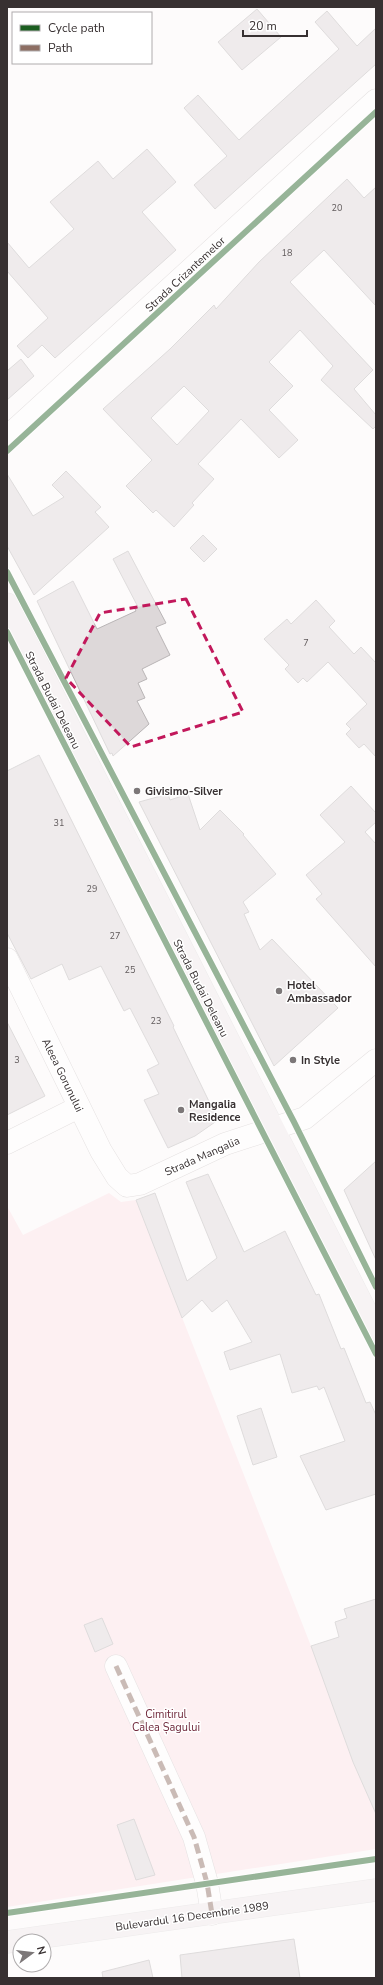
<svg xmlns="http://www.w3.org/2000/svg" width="383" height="1985" font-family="'Nunito Sans',sans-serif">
	<rect width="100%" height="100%" fill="#fdfbfb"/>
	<polygon fill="#fde2e7" points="109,1193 121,1202 136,1200 311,1646 353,1762 376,1814 376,1849 7,1907 7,1206 23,1235"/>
	<g fill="#ddd8d9" stroke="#b9b5b6" fill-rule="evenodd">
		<polygon points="257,9 281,37 242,70 218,42"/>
		<polygon points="327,11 357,46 376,28 376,64 215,209 194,185 227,156 184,108 198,95 239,140 339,49 315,22"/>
		<polygon points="147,149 176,182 142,212 176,250 55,358 42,345 28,358 17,346 48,318 7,271 7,242 29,268 74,229 50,202 98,161 113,179"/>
		<path d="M 347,179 L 364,198 L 376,187 L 376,306 L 324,250 L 290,282 L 373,370 L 354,389 L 376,415 L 376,426 L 373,429 L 321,380 L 333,366 L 300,330 L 269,362 L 293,386 L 269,410 L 298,440 L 279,458 L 241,419 L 198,464 L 214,479 L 192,503 L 194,505 L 174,527 L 156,510 L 153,513 L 126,486 L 152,460 L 103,409 L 170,349 L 214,305 L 216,309 L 259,262 ZM 184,386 L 209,411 L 177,445 L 151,418 Z"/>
		<polygon points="21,359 34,376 7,400 7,371"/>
		<polygon points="66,471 101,507 95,512 109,527 34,595 7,546 7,474 33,516 64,497 52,485"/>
		<polygon points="203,535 217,549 204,562 190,548"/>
		<polygon points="128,551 166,623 156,627 170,655 142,669 147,679 138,683 145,698 137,701 149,724 113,756 112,753 110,754 37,601 73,581 97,629 136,611 135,609 138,607 113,559"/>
		<polygon points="316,600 335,621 329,627 354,654 361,647 376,663 376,757 364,744 359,748 346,734 351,729 346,724 367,704 328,662 307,682 303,678 298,683 285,669 289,665 264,639 287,619 291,624"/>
		<polygon points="39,755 174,1026 173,1027 218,1120 195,1136 168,1148 144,1100 159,1094 147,1070 159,1064 130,1008 124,1011 101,966 69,980 62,964 31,979 7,933 7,771"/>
		<polygon points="351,786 376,813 376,822 365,832 376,844 376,967 316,899 322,894 306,875 345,842 320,815"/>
		<polygon points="168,794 170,800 188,794 200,830 220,810 244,834 243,835 276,874 243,902 249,912 244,914 260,950 272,939 338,1008 274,1066 139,802"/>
		<polygon points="7,1022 45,1096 7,1115"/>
		<polygon points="376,1161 376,1260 344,1190"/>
		<polygon points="208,1174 244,1252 285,1231 316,1295 319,1294 341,1349 344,1348 366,1403 370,1402 376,1415 376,1494 326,1510 300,1456 345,1441 324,1387 319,1390 317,1386 292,1393 280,1354 230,1370 224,1352 252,1342 227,1300 212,1312 202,1300 182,1318 136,1200 155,1193 187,1281 217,1258 186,1182"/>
		<polygon points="261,1408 277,1457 253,1465 237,1416"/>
		<polygon points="376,1599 376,1814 353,1762 311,1646 339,1637 335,1622 347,1618 344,1609"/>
		<polygon points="102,1618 113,1644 95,1652 84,1625"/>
		<polygon points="134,1819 155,1875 136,1880 117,1825"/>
		<polygon points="294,1939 300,1978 182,1978 180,1955"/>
		<polygon points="149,1960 153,1978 103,1978 102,1972"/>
	</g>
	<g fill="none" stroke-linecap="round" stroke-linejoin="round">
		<defs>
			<g id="minor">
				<polyline points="7,437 376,100"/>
				<polyline points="7,959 101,1151 117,1177 127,1186 140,1184 225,1144 305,1118 376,1060"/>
				<polyline points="7,1143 79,1107"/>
				<polyline points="116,1666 194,1837 207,1883 212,1914"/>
			</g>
			<g id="major">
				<polyline points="7,604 376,1331"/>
				<polyline points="7,1942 376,1890"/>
			</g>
		</defs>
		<use href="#minor" stroke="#c8c3c3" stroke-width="23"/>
		<use href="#major" stroke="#dad8d8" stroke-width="23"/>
		<use href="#minor" stroke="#fffefe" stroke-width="22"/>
		<use href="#major" stroke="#efe9eb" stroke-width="22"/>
		<polyline stroke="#8d6e63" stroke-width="5" stroke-dasharray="10 5" stroke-linecap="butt" points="116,1666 194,1837 207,1883 212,1914"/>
		<defs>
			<g id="cycleway">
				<polyline points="7,451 376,112"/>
				<polyline points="7,572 294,1122 376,1287"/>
				<polyline points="7,632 376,1354"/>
				<polyline points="7,1913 376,1859"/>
			</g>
		</defs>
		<use href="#cycleway" stroke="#fff" stroke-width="8"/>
		<use href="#cycleway" stroke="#1b5e20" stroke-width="6"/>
	</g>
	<path d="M0 0H383V1985H0ZM 186,599 L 243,712 L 131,747 L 66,678 L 100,613 Z" fill="#fdfbfb" fill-opacity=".55" fill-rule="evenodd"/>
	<path fill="none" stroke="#c2185b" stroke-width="3" stroke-dasharray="8 5" stroke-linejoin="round" d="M 186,599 L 243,712 L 131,747 L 66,678 L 100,613 Z"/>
	<g fill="#7c7778" stroke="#fff" stroke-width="1.5">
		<circle cx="137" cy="791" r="4"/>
		<circle cx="279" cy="991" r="4"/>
		<circle cx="293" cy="1060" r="4"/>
		<circle cx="181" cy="1110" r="4"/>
	</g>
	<g text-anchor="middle" stroke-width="3" stroke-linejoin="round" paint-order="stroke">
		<g font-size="9" fill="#605a5b">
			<text x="337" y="211">20</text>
			<text x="287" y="256">18</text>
			<text x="306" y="646">7</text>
			<text x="59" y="826">31</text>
			<text x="92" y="892">29</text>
			<text x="115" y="939">27</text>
			<text x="130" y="973">25</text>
			<text x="156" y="1024">23</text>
			<text x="17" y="1063">3</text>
		</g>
		<g font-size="11" fill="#373031" stroke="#fff">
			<text transform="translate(185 274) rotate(-43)" y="4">Strada Crizantemelor</text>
			<text transform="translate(53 700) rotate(63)" y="4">Strada Budai Deleanu</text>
			<text transform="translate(201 988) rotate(63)" y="4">Strada Budai Deleanu</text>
			<text transform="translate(63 1075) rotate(64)" y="4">Aleea Gorunului</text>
			<text transform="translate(202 1156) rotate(-24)" y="4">Strada Mangalia</text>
			<text transform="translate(192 1916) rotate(-8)" y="4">Bulevardul 16 Decembrie 1989</text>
		</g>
		<g font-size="11" font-weight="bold" fill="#373031" stroke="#fff" text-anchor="start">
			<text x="145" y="795">Givisimo-Silver</text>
			<text x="287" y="989">Hotel<tspan x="287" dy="13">Ambassador</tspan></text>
			<text x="301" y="1064">In Style</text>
			<text x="189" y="1108">Mangalia<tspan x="189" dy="13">Residence</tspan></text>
		</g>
		<g font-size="11" fill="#712b3d" stroke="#fff">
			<text x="166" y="1718">Cimitirul<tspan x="166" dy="13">Calea Șagului</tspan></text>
		</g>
	</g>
	<rect width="383" height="1985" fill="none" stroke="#373031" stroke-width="16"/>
	<rect x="12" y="12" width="140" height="52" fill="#ffffff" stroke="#afacad"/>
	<rect x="20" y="25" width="20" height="6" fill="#1b5e20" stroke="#afacad"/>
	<text x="48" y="32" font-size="12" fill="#373031">Cycle path</text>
	<rect x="20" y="45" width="20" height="6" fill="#8d6e63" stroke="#afacad"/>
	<text x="48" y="52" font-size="12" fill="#373031">Path</text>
	<g transform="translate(32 1953) rotate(75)"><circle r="19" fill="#ffffff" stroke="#afacad"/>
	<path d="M0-3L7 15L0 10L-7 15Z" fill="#7c7778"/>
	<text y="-6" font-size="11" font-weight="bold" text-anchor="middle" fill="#373031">N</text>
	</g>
	<path d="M243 30v6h64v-6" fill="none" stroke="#373031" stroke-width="2"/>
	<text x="249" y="30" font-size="12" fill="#373031" stroke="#ffffff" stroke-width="3" paint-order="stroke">20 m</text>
</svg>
